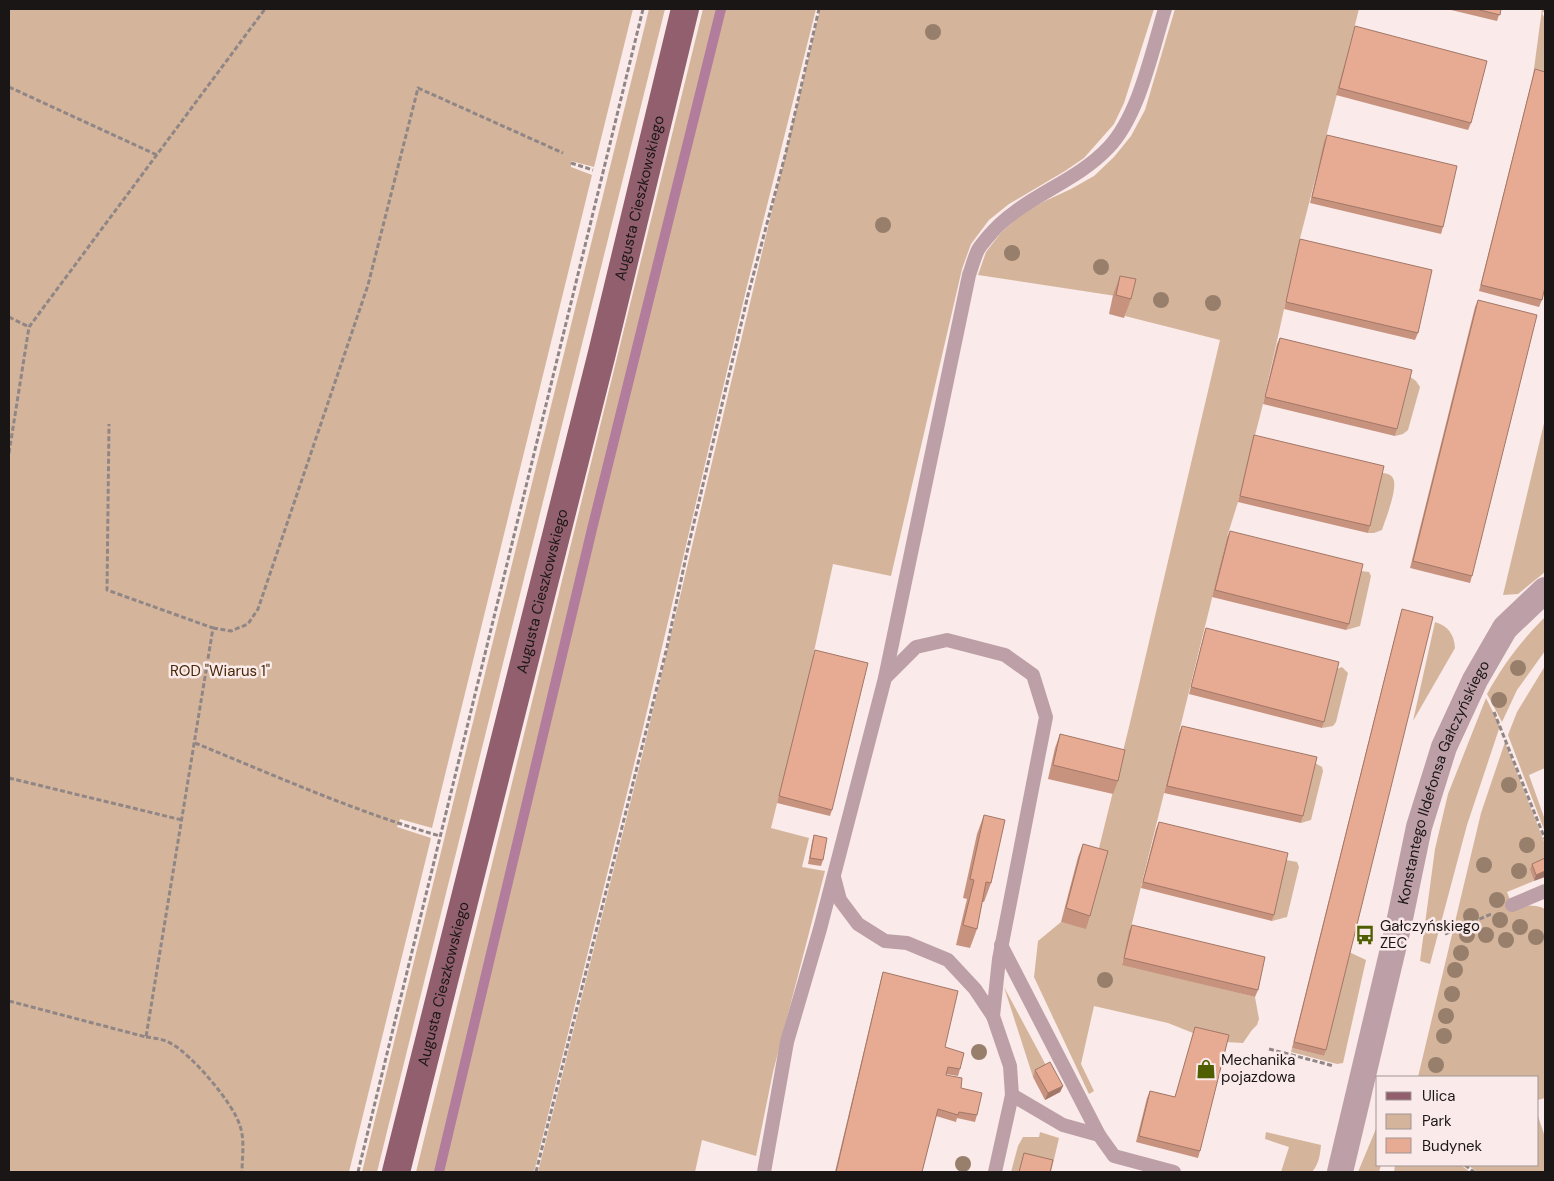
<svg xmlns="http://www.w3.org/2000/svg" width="1554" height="1181" font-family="'DM Sans',sans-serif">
	<rect width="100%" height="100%" fill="#faeae9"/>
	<g fill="#d4b59b">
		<polygon points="9,9 633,9 594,167 571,161 571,167 592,175 432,828 400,819 397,827 431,838 349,1172 9,1172"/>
		<polygon points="649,9 665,9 377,1172 362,1172"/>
		<polygon points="703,9 816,9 747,286 643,728 534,1172 416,1172"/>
		<polygon points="820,9 1154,9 1124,103 1114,124 1084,158 1065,171 1009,204 989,220 971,244 962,269 891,576 833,564 813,656 771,828 809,838 802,867 825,871 773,1072 756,1156 702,1140 695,1172 538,1172 642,756"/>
		<polygon points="1175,9 1359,9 1298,246 1263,404 1238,502 1227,537 1122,964 1255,997 1259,1019 1257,1025 1252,1030 1243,1043 1226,1042 1193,1033 1168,1023 1094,1006 1081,1064 1094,1091 1089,1094 1034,977 1038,941 1061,922 1086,928 1098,852 1129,727 1220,340 1125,316 1129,298 978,275 986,252 1000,234 1020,215 1045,201 1071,189 1094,176 1114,157 1131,136 1145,110"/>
		<polygon points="1542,9 1545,9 1545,11 1542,13 1545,19 1545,79 1533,76"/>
		<polygon points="1409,376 1416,381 1420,387 1408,430 1403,434 1395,436"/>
		<polygon points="1545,419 1545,572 1518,594 1503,595"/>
		<path d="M 1382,473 C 1387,473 1393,475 1394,481 C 1396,493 1386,518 1382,530 L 1374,533 L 1368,533 Z"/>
		<polygon points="1361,571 1369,572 1371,576 1360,626 1346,630"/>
		<path d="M 1545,617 L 1545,651 L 1517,690 L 1502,722 L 1487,694 C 1503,665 1521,641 1545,617 Z"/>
		<path d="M 1435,622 C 1448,626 1454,634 1455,648 L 1413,721 Z"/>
		<polygon points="1545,666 1545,768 1529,775 1545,820 1545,832 1508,735 1517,712"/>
		<polygon points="1342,667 1348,673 1336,722 1333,726 1322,728 1337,669"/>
		<polygon points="1486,698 1500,726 1467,825 1430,964 1420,961 1435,849 1448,794"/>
		<path d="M 1505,742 L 1545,844 L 1545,864 L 1530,870 L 1534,881 L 1507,892 L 1512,905 C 1524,907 1535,903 1545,909 L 1545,1098 L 1538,1100 L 1538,1077 L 1418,1077 L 1481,813 Z"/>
		<polygon points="1315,763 1322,767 1323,771 1311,820 1301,823"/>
		<polygon points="1286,860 1297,862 1299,867 1287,917 1272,921"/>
		<polygon points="1349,952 1366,960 1343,1063 1337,1064 1291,1052 1292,1048 1324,1056"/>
		<polygon points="1004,987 1048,1069 1033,1077"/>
		<polygon points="1538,1116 1544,1134 1545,1134 1545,1172 1477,1172 1468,1165 1538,1165"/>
		<polygon points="1378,1124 1378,1165 1381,1165 1379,1172 1358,1172"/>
		<polygon points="1040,1132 1059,1138 1051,1172 1011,1172 1018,1146 1023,1137 1039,1137"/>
		<path d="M 1266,1132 L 1321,1145 C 1320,1155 1319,1164 1312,1172 L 1281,1172 L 1289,1147 L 1265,1139 Z"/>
		<polygon points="1395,1165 1461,1165 1470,1172 1394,1172"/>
	</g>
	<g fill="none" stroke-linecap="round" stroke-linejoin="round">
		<polyline stroke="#b27d9d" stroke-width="10" points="439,1172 592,529 721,9"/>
		<g stroke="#918686" stroke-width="3" stroke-dasharray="5 2.5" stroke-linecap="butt">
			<polyline points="9,87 157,155"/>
			<polyline points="571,163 593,170"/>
			<polyline points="9,317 29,327"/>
			<polyline points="9,453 29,327 265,9"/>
			<polyline points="213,628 231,631 248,624 258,609 368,285 418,88 563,153"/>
			<polyline points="1494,712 1545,839"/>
			<path d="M 195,743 C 276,776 356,812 440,836"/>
			<polyline points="9,778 182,820"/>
			<polyline points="1445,934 1491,914"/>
			<polyline points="9,1001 146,1037 213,628 107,590 109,424"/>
			<path d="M 146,1037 C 155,1038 164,1039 172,1044 C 192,1055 234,1104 240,1126 C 245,1140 242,1158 242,1172"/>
			<polyline points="1269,1049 1334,1066"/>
			<polyline points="1465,1165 1474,1172"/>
			<polyline points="358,1172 643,9"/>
			<polyline points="536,1172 667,647 687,552 748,295 786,152 819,9"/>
		</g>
		<g stroke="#bda0a7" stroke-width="14">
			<path d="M 885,678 L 969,275 C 972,267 974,258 978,250 C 980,246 984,242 987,238 C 1020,197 1073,185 1108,148 C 1139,116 1152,51 1165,9"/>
			<polyline points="834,877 840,900 858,924 885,941 907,943 948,960 975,989 993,1016"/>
			<polyline points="1512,905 1545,891"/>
			<polyline points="1001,945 1099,1135"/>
			<polyline points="1012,1095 1063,1125 1099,1135 1114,1156 1174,1172"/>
			<polyline points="764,1172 787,1042 820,929 885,678 916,647 947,640 1005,655 1033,675 1046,717 999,959 993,1016 1010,1066 1012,1095 995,1172"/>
		</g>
		<path stroke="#bda0a7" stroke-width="26" id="s1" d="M 1340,1172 L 1398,928 L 1419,827 L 1444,747 L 1475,680 L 1505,628 L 1545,590"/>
		<path stroke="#915f6d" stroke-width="28" id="s2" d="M 396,1172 L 602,353 L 685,9"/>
	</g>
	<g fill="#987f6c">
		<circle cx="933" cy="32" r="8"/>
		<circle cx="883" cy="225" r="8"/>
		<circle cx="1012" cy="253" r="8"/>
		<circle cx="1101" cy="267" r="8"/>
		<circle cx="1161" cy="300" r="8"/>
		<circle cx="1213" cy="303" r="8"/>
		<circle cx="1518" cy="668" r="8"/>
		<circle cx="1499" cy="700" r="8"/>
		<circle cx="1509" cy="785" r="8"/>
		<circle cx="1527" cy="845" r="8"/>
		<circle cx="1484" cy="865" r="8"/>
		<circle cx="1519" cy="871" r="8"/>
		<circle cx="1497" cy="900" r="8"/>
		<circle cx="1471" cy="916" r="8"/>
		<circle cx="1500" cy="920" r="8"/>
		<circle cx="1520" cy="927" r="8"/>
		<circle cx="1467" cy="935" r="8"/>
		<circle cx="1486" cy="935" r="8"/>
		<circle cx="1536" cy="937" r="8"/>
		<circle cx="1506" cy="940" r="8"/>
		<circle cx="1461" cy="953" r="8"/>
		<circle cx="1455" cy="970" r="8"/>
		<circle cx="1105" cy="980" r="8"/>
		<circle cx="1452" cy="994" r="8"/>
		<circle cx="1446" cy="1016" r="8"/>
		<circle cx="1444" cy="1036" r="8"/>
		<circle cx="979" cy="1052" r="8"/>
		<circle cx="1436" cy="1065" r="8"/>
		<circle cx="963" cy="1164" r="8"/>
	</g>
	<g fill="#c7927e">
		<polygon points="1447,9 1501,9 1497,21"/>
		<polygon points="1355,26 1471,123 1468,130 1336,95"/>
		<polygon points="1535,69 1542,300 1539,307 1479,291 1533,76"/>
		<polygon points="1327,135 1443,227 1441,234 1310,203 1324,142"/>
		<polygon points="1300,239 1418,333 1415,340 1284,309 1298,246"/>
		<polygon points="1120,276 1131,299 1124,318 1109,314 1113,295"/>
		<polygon points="1478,300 1472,576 1470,583 1410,568 1475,307"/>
		<polygon points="1280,338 1397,429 1395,436 1263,404 1277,344"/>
		<polygon points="1254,435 1370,526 1368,533 1238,502 1252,442"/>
		<polygon points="1230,531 1349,624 1346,630 1212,597 1227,537"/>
		<polygon points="1402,609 1326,1050 1324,1056 1292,1048 1400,616"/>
		<polygon points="1206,628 1324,722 1322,728 1189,694 1204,634"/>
		<polygon points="815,650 832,810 830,816 777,803 813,656"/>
		<polygon points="1182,726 1303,816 1301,823 1164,793 1179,733"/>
		<polygon points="1060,734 1118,781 1113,794 1048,779 1055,748"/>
		<polygon points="984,815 991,883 984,902 982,902 977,929 970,948 956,945 967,899 963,898 977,834"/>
		<polygon points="1159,822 1274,915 1272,921 1141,888 1156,829"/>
		<polygon points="814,835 823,860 821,866 808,864 812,842"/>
		<polygon points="1083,844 1090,916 1086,929 1061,922 1078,857"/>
		<polygon points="1545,858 1534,881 1530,870 1532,864"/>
		<polygon points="1132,925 1258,990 1255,997 1122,965 1129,931"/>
		<polygon points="883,972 945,1047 960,1069 958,1076 946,1074 946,1075 961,1088 977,1115 975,1122 957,1118 956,1122 936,1116 922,1172 835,1172 881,979"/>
		<polygon points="1195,1027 1200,1151 1198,1158 1136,1142 1147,1098 1150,1091 1175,1097"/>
		<polygon points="1035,1070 1063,1086 1060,1092 1045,1100 1033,1077"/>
	</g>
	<g fill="#a27767">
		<polygon points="1545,871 1545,877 1534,881 1536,875"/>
		<polygon points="1063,1086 1060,1092 1045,1100 1048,1093"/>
	</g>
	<g fill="#e7aa93" stroke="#a27767">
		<polygon points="1476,9 1501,9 1500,15"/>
		<polygon points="1355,26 1487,61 1471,123 1339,88"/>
		<polygon points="1535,69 1545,72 1545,287 1542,300 1481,285"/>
		<polygon points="1327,135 1457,166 1443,227 1312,197"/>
		<polygon points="1300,239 1432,270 1418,333 1286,302"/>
		<polygon points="1120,276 1136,279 1131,299 1116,295"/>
		<polygon points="1478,300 1537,315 1472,576 1413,561"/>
		<polygon points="1280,338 1412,370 1397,429 1265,397"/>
		<polygon points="1254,435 1384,466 1370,526 1240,496"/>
		<polygon points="1230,531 1363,564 1349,624 1215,590"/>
		<polygon points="1402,609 1433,617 1326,1050 1294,1042"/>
		<polygon points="1206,628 1339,662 1324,722 1191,687"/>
		<polygon points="815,650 868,663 832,810 779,796"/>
		<polygon points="1182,726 1317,757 1303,816 1167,786"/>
		<polygon points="1060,734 1125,750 1118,781 1053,765"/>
		<polygon points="984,815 1005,820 991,883 986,882 977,929 963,925 974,880 970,879"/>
		<polygon points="1159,822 1288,853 1274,915 1143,882"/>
		<polygon points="814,835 827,838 823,860 810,858"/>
		<polygon points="1083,844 1108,851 1090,916 1066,908"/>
		<polygon points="1545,858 1545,871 1536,875 1532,864"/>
		<polygon points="1132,925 1265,957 1258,990 1124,958"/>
		<polygon points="883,972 958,991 945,1047 964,1053 960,1069 948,1067 946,1075 962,1078 961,1088 982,1093 977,1115 959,1112 958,1115 938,1109 922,1172 836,1172"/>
		<polygon points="1195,1027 1229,1035 1200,1151 1139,1136 1150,1091 1175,1097"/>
		<polygon points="1050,1062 1063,1086 1048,1093 1035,1070"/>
		<polygon points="1024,1153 1053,1160 1050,1172 1019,1172"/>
	</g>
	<defs>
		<symbol id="bus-bare" viewBox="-9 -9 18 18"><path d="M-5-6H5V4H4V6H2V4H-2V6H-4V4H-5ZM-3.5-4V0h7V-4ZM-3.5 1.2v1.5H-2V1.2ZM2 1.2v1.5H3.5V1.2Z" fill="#4f5e00" stroke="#faeae9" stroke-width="2.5" paint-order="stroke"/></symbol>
		<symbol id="shop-bare" viewBox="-9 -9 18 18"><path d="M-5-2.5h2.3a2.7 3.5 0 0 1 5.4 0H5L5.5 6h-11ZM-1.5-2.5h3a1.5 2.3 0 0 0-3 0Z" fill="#4f5e00" stroke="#faeae9" stroke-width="2.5" paint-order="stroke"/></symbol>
	</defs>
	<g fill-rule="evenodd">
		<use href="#bus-bare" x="1351" y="921" width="28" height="28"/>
		<use href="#shop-bare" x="1192" y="1055" width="28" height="28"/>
	</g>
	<g text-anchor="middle" stroke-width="5" stroke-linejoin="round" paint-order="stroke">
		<g font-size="15" fill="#1b1616" stroke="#faeae9">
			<text dy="5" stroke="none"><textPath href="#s2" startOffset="1004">Augusta Cieszkowskiego</textPath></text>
			<text dy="5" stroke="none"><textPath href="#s2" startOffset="599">Augusta Cieszkowskiego</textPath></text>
			<text dy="5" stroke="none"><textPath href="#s1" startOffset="404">Konstantego Ildefonsa Gałczyńskiego</textPath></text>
			<text dy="5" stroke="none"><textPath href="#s2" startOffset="194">Augusta Cieszkowskiego</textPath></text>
		</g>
		<g font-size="15" fill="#472706" stroke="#faeae9">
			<text x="220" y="676">ROD "Wiarus 1"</text>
		</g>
		<g font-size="15" fill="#1b1616" stroke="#faeae9" text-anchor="start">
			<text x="1380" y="931">Gałczyńskiego<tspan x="1380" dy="17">ZEC</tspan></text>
			<text x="1221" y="1065">Mechanika<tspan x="1221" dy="17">pojazdowa</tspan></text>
		</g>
	</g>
	<rect width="1554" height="1181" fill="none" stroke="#1b1616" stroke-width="20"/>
	<rect x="1376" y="1076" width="162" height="90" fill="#faeae9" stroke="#a19595"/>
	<rect x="1386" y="1092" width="25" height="8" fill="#915f6d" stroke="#a19595"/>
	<text x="1422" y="1101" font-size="15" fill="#1b1616">Ulica</text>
	<rect x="1386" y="1114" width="25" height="15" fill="#d4b59b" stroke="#a19595"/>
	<text x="1422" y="1126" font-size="15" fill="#1b1616">Park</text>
	<rect x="1386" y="1138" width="25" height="15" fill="#e7aa93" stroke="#a19595"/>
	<text x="1422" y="1151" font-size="15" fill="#1b1616">Budynek</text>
</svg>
